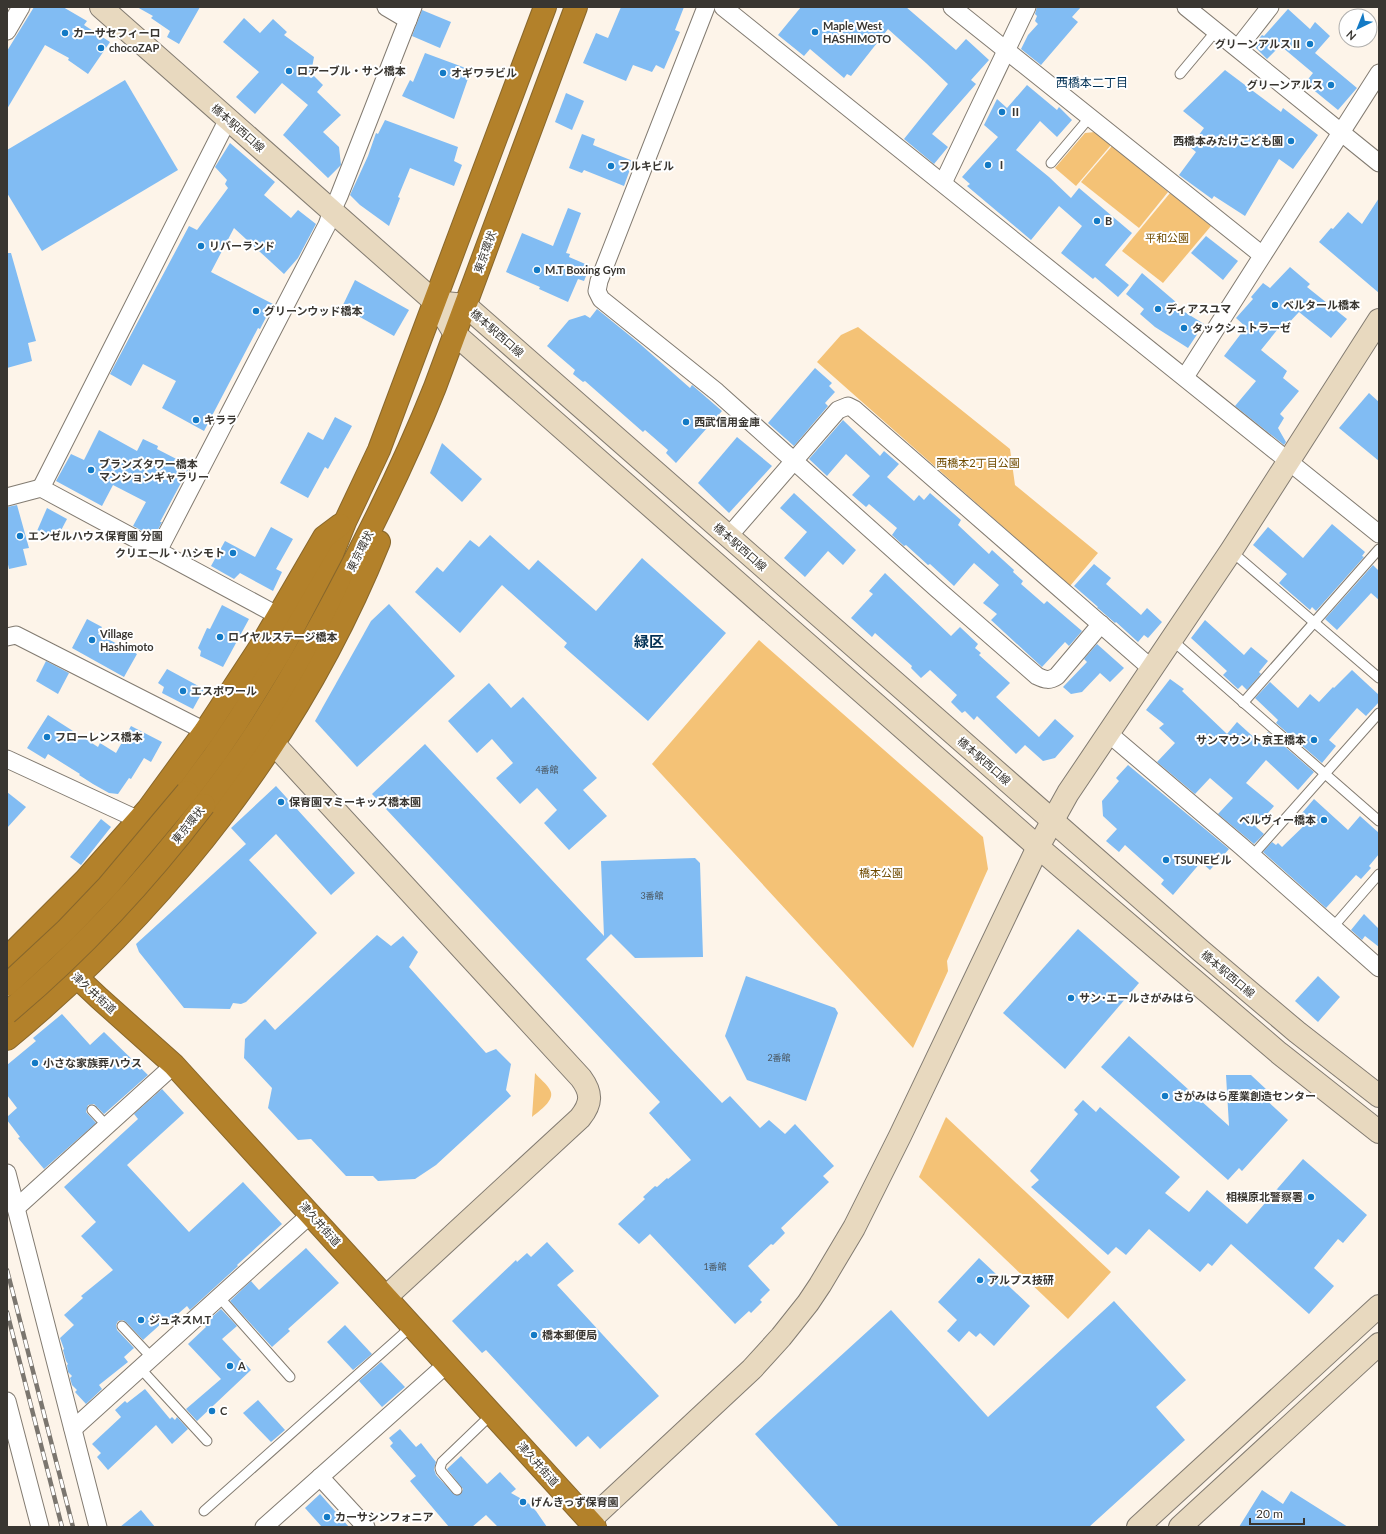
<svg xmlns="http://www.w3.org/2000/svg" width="1386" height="1534" font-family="Lato,'Noto Sans JP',sans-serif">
	<rect width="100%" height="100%" fill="#fdf4e9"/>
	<g fill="#f4c276">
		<polygon points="1095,132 1111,145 1076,186 1055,168 1085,133"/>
		<polygon points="1112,146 1168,192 1139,228 1081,182"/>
		<polygon points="1170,193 1211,226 1163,283 1122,251"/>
		<polygon points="858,327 1010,449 1015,485 1098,553 1070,586 817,362 841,335"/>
		<polygon points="759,640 983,837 988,869 947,961 948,971 913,1048 652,764"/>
		<path d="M 535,1073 C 539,1078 547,1084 550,1090 C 556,1100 539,1111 532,1117 Z"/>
		<polygon points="946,1117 1111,1272 1068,1319 919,1177"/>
	</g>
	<g fill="#81bcf3">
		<polygon points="34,7 63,7 87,21 84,25 110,42 88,74 68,60 69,58 45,45 7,109 7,51"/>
		<polygon points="137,7 200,7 179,44 167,37 170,31 151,18 153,16"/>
		<polygon points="621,7 684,7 675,30 680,32 664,69 656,65 652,72 633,65 626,81 583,63 596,33 608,38"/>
		<polygon points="801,7 906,7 956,50 966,39 989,60 971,80 976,84 932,134 948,147 934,164 904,139 948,84 926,63 888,29 851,76 847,74 844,78 810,49 804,56 778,35"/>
		<polygon points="1037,7 1081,7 1072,17 1078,22 1041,65 1021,49 1028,35 1038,24 1035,21 1037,16 1035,14"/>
		<polygon points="1288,9 1310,29 1315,22 1330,36 1315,53 1357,88 1338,110 1305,83 1313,73 1282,47 1280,46 1267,59 1253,45 1262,35 1264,36"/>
		<polygon points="422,10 451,22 440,48 412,36"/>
		<polygon points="244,18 260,33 273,19 287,32 284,35 314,57 311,73 323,85 317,92 341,115 323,132 339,147 341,165 328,178 283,135 308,105 282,83 255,114 236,97 259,72 223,42"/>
		<polygon points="425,53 471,70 454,119 402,96 410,80 413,82"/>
		<polygon points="1225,70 1281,112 1283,108 1318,135 1293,169 1279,159 1245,216 1214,196 1212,199 1179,175 1196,152 1190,147 1204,128 1183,111"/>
		<polygon points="125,80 178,170 42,251 7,193 7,150"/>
		<polygon points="1027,85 1057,110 1059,107 1072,120 1057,137 1040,121 1016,150 1049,177 1071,198 1079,188 1132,233 1105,265 1129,285 1118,297 1095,277 1093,279 1061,253 1082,226 1059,206 1031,240 967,186 970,184 962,177 998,137 984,125 997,99 1007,108"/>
		<polygon points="566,93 584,101 572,130 555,122"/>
		<polygon points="385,120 458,147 454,161 462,165 454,186 410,168 398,197 400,198 389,226 360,205 350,195 368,156 376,133 378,134"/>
		<polygon points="582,134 595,139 593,145 633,161 624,186 584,170 582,173 569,168"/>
		<polygon points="230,143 275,182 264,195 291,218 298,210 316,224 298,258 284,274 234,228 211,272 273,304 260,329 258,328 204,431 162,408 176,381 143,364 131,386 110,374 189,226 197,230 228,188 225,184 227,180 215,167"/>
		<polygon points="1379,198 1379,293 1319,242 1331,228 1333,229 1348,212 1362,224"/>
		<polygon points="568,208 581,213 566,253 570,254 569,257 590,266 584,281 578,279 568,302 539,289 540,287 506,272 522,233 553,246"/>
		<polygon points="1206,236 1238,261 1223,280 1191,253"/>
		<polygon points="7,253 11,253 36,341 28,343 32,361 7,368"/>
		<polygon points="1290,267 1310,284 1307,287 1347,319 1331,338 1299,312 1285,327 1282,324 1261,350 1287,371 1283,378 1299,391 1280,414 1284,418 1278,428 1286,442 1284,445 1235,406 1256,381 1224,356 1246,327 1236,318 1253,299 1251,297 1263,283 1270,288"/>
		<polygon points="1142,273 1177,303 1175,306 1204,324 1188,348 1155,327 1140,314 1144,309 1126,294"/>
		<polygon points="355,280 409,310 394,336 342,307"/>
		<polygon points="597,309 640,344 690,388 692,385 722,411 676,463 666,453 668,450 645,430 643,432 585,381 583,382 573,374 575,370 547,346 569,320 585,315 590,318"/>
		<polygon points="815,368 832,383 829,386 835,392 825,403 828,406 794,446 768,423"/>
		<polygon points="1369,393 1379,402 1379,461 1339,428"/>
		<polygon points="335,417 352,426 328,469 325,467 308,498 280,483 308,432 323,440"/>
		<polygon points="843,420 880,456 884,451 899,464 887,477 914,501 919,495 924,500 930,493 961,520 958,525 989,554 992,550 1014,570 1013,572 1023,581 1021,584 1044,604 1047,601 1082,631 1069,646 1065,642 1042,667 991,620 997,614 983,603 999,585 974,563 954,586 930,564 928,565 906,545 904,546 892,535 897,528 869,504 866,507 852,495 870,476 846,454 827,476 809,459"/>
		<polygon points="99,430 137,451 143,439 158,446 157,449 190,466 160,522 162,522 154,537 133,526 146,502 113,485 102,506 56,481 71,454 84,460"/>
		<polygon points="737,437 772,466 729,513 698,483"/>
		<polygon points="442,443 482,479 462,502 430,473"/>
		<polygon points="794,493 856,550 843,565 828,551 805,577 784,558 807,532 780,508"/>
		<polygon points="17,505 29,548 23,549 27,565 9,569 7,560 7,507"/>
		<polygon points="47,508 67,519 56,540 37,531"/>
		<polygon points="1332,524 1365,552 1362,556 1364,557 1316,611 1312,607 1310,610 1279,583 1287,574 1253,545 1268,527 1303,558"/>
		<polygon points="271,527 293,539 276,569 282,572 273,591 240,573 234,579 211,566 225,541 255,557"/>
		<polygon points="490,535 529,570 538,560 596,611 642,558 726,633 648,721 564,647 567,643 502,585 460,633 415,592 437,567 443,572 470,540 479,547"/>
		<polygon points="1094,564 1111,578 1106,584 1141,615 1147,608 1162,622 1148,638 1144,635 1138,642 1116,622 1115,623 1099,609 1097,608 1098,607 1074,586"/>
		<polygon points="1373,565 1379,571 1379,600 1371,593 1337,630 1325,619"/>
		<polygon points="885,573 951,636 960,627 978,644 975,648 981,653 979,655 1010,683 996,697 1039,737 1055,719 1074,736 1055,758 1043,761 1025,745 1016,754 977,716 974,720 965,711 962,713 951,702 957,695 930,670 921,678 911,668 912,666 875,633 872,637 851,618 873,594 869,591"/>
		<polygon points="389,604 455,676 357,767 315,721 371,621"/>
		<polygon points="222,605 249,619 223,667 200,656 201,651 198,648 207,628 210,629"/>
		<polygon points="87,619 102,627 98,634 137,654 124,677 72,648"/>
		<polygon points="1205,620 1244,655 1251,647 1268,661 1259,672 1261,674 1247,690 1242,685 1238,689 1223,675 1227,671 1191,638"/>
		<polygon points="1097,644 1124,668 1110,682 1100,673 1082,692 1071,694 1063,687 1087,662 1084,659"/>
		<polygon points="46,661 69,673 58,694 36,681"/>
		<polygon points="167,669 204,689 193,709 162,693 164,687 158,683"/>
		<polygon points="1352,670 1379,695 1379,702 1366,716 1357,708 1329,740 1336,746 1322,763 1276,723 1278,720 1255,698 1270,682 1298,708 1310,694 1319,702 1333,687 1334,688"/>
		<polygon points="1170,679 1184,689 1182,691 1227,734 1237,722 1259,742 1268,732 1314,772 1298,790 1266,760 1246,783 1274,806 1256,827 1264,834 1254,844 1218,814 1233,798 1210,778 1195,794 1157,762 1175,743 1159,728 1164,724 1146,710"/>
		<polygon points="489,683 511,708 523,697 597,778 583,790 607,816 569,850 544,823 557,810 537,788 520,804 496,778 513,763 492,739 477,753 448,721"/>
		<polygon points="48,715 98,747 100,743 116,753 131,726 162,742 151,762 144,758 131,779 129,778 118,794 109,793 93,784 79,775 80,774 48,754 45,759 27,748"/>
		<polygon points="425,744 604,936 601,861 695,858 700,863 703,957 635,958 611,934 586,959 722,1103 730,1096 760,1128 769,1120 785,1134 795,1124 834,1166 823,1176 829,1182 781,1228 785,1233 773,1245 771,1244 748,1266 770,1290 760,1300 762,1302 751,1313 749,1311 735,1324 650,1234 639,1244 618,1224 645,1199 643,1197 655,1186 657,1187 667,1178 668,1179 691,1160 649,1113 660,1102 372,794"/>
		<polygon points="1128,765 1229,849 1210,870 1201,862 1173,895 1161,884 1164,880 1125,845 1119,852 1106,841 1117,829 1103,816 1102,801 1119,781 1116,778"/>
		<polygon points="276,786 355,873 331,895 276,834 249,860 317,933 246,1002 241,1004 233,1003 230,1009 184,1008 139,952 136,944 246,844 231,828"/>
		<polygon points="7,792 26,807 7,828"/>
		<polygon points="1314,799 1348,830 1360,816 1379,833 1379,854 1369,866 1371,868 1361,879 1356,875 1326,908 1263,852 1272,842 1276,845 1278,843 1282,847 1310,820 1302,813"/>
		<polygon points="101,819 111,827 81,865 70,857"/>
		<polygon points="1364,914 1379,929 1379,947 1365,936 1362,940 1351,930"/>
		<polygon points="1078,929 1139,983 1065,1069 1003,1013"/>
		<polygon points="377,935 391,946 403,936 418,952 409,967 486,1053 496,1049 511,1064 506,1090 511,1096 436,1165 415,1179 378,1181 373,1176 346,1176 311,1139 298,1140 268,1108 272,1088 244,1058 245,1039 265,1019 275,1030"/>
		<polygon points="746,976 835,1008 838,1013 806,1101 747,1080 725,1036"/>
		<polygon points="1318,976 1340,997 1318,1022 1295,1001"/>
		<polygon points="62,1014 90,1045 104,1032 148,1075 104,1114 94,1104 88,1105 86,1112 96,1123 44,1169 18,1138 20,1137 7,1120 7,1117 17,1108 7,1095 7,1065 36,1041 33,1038"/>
		<polygon points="1129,1036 1229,1126 1226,1075 1251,1075 1268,1091 1263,1097 1288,1120 1242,1171 1239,1168 1228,1180 1101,1067"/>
		<polygon points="162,1089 184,1113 127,1165 189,1232 243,1182 282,1224 237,1265 238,1266 190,1310 187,1306 165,1325 163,1322 143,1340 126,1322 123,1320 118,1321 116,1325 117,1330 134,1348 124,1357 128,1362 99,1385 102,1389 86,1404 75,1392 77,1390 72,1385 70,1378 72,1376 68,1372 67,1365 68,1364 66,1361 63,1350 64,1349 60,1338 74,1325 64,1315 83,1298 81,1296 113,1270 81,1236 96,1222 64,1187 138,1119 134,1114"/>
		<polygon points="1083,1100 1096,1112 1100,1107 1180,1177 1165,1193 1189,1212 1207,1190 1247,1224 1303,1159 1367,1215 1343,1243 1338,1239 1314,1268 1334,1286 1309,1314 1231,1244 1212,1266 1208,1263 1200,1272 1149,1229 1126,1255 1116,1247 1108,1255 1031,1187 1039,1180 1030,1171 1078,1114 1074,1110"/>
		<polygon points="547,1242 574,1271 557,1285 659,1396 600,1449 588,1436 576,1447 486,1350 482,1353 452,1321 516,1260 517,1262 527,1253 531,1257"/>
		<polygon points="306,1248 339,1283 288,1329 290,1331 272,1347 230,1301 251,1281 259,1290"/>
		<polygon points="979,1258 1030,1306 994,1346 980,1333 976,1337 969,1331 959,1342 947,1331 957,1320 938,1302"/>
		<polygon points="1114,1301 1186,1380 1156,1407 1185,1440 1089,1527 839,1527 755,1434 891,1310 988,1417"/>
		<polygon points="221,1309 237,1326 222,1339 251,1370 197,1421 186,1409 221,1379 188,1344 206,1327 204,1324"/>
		<polygon points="345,1325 372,1354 353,1370 327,1342"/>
		<polygon points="381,1362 405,1387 382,1407 359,1381"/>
		<polygon points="145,1389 170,1419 172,1417 175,1420 177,1417 188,1429 172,1444 156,1425 108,1470 97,1457 101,1453 92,1444 121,1417 115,1410 125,1401 127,1403"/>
		<polygon points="258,1400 285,1430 271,1442 243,1413"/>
		<polygon points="400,1429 416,1447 421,1443 436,1462 434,1469 436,1475 455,1495 461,1494 463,1489 447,1469 461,1456 487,1484 500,1472 516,1489 511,1493 527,1502 536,1511 547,1527 498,1527 486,1515 472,1527 449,1527 410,1481 416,1476 390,1446 393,1443 389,1438"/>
		<polygon points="1262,1490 1283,1504 1291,1491 1348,1527 1239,1527"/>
		<polygon points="320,1494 349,1527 322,1527 305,1508"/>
		<polygon points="141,1510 155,1527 120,1527"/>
	</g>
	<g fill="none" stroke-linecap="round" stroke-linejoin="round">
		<defs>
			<g id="lane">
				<polyline points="1180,74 1216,31"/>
				<polyline points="1051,163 1090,117"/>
				<polyline points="1231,551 1379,678"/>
				<polyline points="1172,640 1379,821"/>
				<polyline points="1243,703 1379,549"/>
				<polyline points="1252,856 1379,713"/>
				<polyline points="1333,927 1379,874"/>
				<polyline points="92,1110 107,1126"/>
				<polyline points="219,1297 290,1377"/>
				<polyline points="122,1326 152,1358"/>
				<polyline points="140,1368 207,1441"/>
				<polyline points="457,1490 441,1471 440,1468 442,1462 492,1414"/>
				<polyline points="204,1511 412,1326"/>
			</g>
			<g id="street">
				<polyline points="386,7 408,20"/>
				<path d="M 706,7 L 599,281 L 597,291 L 601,299 L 717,392 L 937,589 L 1037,676 C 1045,680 1050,681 1057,676 L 1101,624"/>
				<polyline points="723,7 1379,534"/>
				<polyline points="952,7 1262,255"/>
				<polyline points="1186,7 1379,163"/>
				<polyline points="7,31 21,7"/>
				<polyline points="1238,48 1270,7"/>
				<polyline points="943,183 1027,7"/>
				<polyline points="1185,377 1379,73"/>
				<polyline points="41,488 228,119"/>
				<polyline points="7,497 41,488 277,615"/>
				<polyline points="728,537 838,410 848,406 854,409 1152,669"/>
				<polyline points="158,551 327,225 332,211 339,196 413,7"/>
				<polyline points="7,637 16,635 205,731"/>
				<polyline points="1108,733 1241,846 1379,968"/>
				<polyline points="7,759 139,820"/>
				<polyline points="7,1173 98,1527"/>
				<polyline points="16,1208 174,1065"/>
				<polyline points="7,1401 40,1527"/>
				<polyline points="73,1429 311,1214"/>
				<polyline points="320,1477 366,1527"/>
				<polyline points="264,1527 447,1364"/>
			</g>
			<g id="secondary">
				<polyline points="101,7 435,302 465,305 1200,950 1297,1032 1379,1096"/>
				<polyline points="435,302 455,334 1038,847 1279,1053 1379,1132"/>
				<path d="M 274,744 L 581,1078 C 592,1093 592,1103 580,1118 L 386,1297"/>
				<polyline points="590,1520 752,1369 781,1337 808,1303 820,1285 854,1228 900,1136 1038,847 1068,793 1231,551 1379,320"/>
				<polyline points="1138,1527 1379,1306"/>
				<polyline points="1180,1527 1379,1344"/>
			</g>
			<g id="highway">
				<polyline points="187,792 214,756 237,722 281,651 332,554 345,522 379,450 545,7"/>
				<path d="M 204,805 C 221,783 237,762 252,739 C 294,676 330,609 364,542 C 390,491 414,440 435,387 L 576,7"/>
				<polyline points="32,935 99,998 174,1065 595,1527"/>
				<polyline points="7,958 86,879 148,809 205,731 260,647 324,537 340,525"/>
				<path d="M 7,1039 C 168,906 301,736 379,542"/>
			</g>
		</defs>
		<use href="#lane" stroke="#827b71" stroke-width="11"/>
		<use href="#street" stroke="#827b71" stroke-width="19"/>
		<use href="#secondary" stroke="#827b71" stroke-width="24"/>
		<use href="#highway" stroke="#88672c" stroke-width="24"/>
		<use href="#lane" stroke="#fff" stroke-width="9"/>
		<use href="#street" stroke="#fff" stroke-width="17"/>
		<use href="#secondary" stroke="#e8d9bf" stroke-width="22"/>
		<use href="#highway" stroke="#b3812a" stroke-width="22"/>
		<defs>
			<g id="rail">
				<polyline points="7,1270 73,1527"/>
				<polyline points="7,1312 62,1527"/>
			</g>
		</defs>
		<use href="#rail" stroke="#7b766f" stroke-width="4.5"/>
		<use href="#rail" stroke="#fff" stroke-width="3" stroke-dasharray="9" stroke-linecap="butt"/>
		<defs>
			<g id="highway-bridge">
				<polyline points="7,985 66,930 108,886 187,792"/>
				<path d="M 7,1013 C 81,951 146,881 204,805"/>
			</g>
		</defs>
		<use href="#highway-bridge" stroke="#88672c" stroke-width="24" stroke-linecap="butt"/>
		<use href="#highway-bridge" stroke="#b3812a" stroke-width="22"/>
	</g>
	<g fill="#137ac5" stroke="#fff" stroke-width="1.5">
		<circle cx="815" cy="32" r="4"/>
		<circle cx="65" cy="33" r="4"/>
		<circle cx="1310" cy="44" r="4"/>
		<circle cx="101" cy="48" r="4"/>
		<circle cx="289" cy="71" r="4"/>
		<circle cx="443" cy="73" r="4"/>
		<circle cx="1331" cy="85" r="4"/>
		<circle cx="1002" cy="112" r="4"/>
		<circle cx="1291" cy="141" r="4"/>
		<circle cx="988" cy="165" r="4"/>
		<circle cx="611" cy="166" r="4"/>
		<circle cx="1097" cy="221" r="4"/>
		<circle cx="201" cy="246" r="4"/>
		<circle cx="537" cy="270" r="4"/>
		<circle cx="1275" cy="305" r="4"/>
		<circle cx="1158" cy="309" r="4"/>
		<circle cx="256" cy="311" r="4"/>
		<circle cx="1184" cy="328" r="4"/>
		<circle cx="196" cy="420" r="4"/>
		<circle cx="686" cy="422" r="4"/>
		<circle cx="91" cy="470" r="4"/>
		<circle cx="20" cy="536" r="4"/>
		<circle cx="233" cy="553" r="4"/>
		<circle cx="220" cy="637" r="4"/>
		<circle cx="92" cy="640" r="4"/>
		<circle cx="183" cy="691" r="4"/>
		<circle cx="47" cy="737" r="4"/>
		<circle cx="1314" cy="740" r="4"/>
		<circle cx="281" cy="802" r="4"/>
		<circle cx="1324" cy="820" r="4"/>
		<circle cx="1166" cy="860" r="4"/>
		<circle cx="1071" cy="998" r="4"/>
		<circle cx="35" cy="1063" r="4"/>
		<circle cx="1165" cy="1096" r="4"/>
		<circle cx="1311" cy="1197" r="4"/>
		<circle cx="980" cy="1280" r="4"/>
		<circle cx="141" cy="1320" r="4"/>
		<circle cx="534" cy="1335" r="4"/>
		<circle cx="230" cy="1366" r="4"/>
		<circle cx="212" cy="1411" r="4"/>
		<circle cx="523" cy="1502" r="4"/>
		<circle cx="327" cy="1517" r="4"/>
	</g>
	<g text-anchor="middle" stroke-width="4" stroke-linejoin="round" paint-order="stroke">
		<g font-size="9" fill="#4b5862">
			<text x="547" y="773">4番館</text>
			<text x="652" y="899">3番館</text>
			<text x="779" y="1061">2番館</text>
			<text x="715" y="1270">1番館</text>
		</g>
		<g font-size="11" font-weight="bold" fill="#393631" stroke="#fff" text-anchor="start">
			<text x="823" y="30">Maple West<tspan x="823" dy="13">HASHIMOTO</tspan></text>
			<text x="73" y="37">カーサセフィーロ</text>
			<text x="1302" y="48" text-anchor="end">グリーンアルスⅡ</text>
			<text x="109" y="52">chocoZAP</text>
			<text x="297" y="75">ロアーブル・サン橋本</text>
			<text x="451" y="77">オギワラビル</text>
			<text x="1323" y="89" text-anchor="end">グリーンアルス</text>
			<text x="1010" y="116">Ⅱ</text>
			<text x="1283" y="145" text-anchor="end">西橋本みたけこども園</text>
			<text x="996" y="169">Ⅰ</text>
			<text x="619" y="170">フルキビル</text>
			<text x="1105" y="225">B</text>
			<text x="209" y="250">リバーランド</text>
			<text x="545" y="274">M.T Boxing Gym</text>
			<text x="1283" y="309">ベルタール橋本</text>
			<text x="1166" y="313">ディアスユマ</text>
			<text x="264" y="315">グリーンウッド橋本</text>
			<text x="1192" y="332">タックシュトラーゼ</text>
			<text x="204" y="424">キララ</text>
			<text x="694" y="426">西武信用金庫</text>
			<text x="99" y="468">ブランズタワー橋本<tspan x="99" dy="13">マンションギャラリー</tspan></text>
			<text x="28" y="540">エンゼルハウス保育園 分園</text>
			<text x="225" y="557" text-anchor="end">クリエール・ハシモト</text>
			<text x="100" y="638">Village<tspan x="100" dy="13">Hashimoto</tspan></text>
			<text x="228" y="641">ロイヤルステージ橋本</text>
			<text x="191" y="695">エスポワール</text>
			<text x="55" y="741">フローレンス橋本</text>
			<text x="1306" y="744" text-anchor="end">サンマウント京王橋本</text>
			<text x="289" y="806">保育園マミーキッズ橋本園</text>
			<text x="1316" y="824" text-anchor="end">ベルヴィー橋本</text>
			<text x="1174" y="864">TSUNEビル</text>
			<text x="1079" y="1002">サン･エールさがみはら</text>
			<text x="43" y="1067">小さな家族葬ハウス</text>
			<text x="1173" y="1100">さがみはら産業創造センター</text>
			<text x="1303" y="1201" text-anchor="end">相模原北警察署</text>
			<text x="988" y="1284">アルプス技研</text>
			<text x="149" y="1324">ジュネスM.T</text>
			<text x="542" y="1339">橋本郵便局</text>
			<text x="238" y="1370">A</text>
			<text x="220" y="1415">C</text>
			<text x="531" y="1506">げんきっず保育園</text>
			<text x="335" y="1521">カーサシンフォニア</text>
		</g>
		<g font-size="11" fill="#393631" stroke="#fff">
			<text transform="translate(238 128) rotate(41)" y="4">橋本駅西口線</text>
			<text transform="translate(485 252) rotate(-70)" y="4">東京環状</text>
			<text transform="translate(497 333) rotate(41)" y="4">橋本駅西口線</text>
			<text transform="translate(740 547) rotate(41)" y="4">橋本駅西口線</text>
			<text transform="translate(360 551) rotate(-63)" y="4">東京環状</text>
			<text transform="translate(984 761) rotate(41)" y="4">橋本駅西口線</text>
			<text transform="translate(188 825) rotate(-51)" y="4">東京環状</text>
			<text transform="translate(1228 974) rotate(40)" y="4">橋本駅西口線</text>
			<text transform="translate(94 993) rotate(42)" y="4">津久井街道</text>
			<text transform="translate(320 1224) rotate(48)" y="4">津久井街道</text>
			<text transform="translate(538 1464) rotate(48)" y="4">津久井街道</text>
		</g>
		<g font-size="11" fill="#704b00" stroke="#fff">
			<text x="1167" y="242">平和公園</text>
			<text x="978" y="467">西橋本2丁目公園</text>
			<text x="881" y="877">橋本公園</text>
		</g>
		<g font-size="12" fill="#023155" stroke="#fff">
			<text x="1092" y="87">西橋本二丁目</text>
		</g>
		<g font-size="15" font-weight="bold" fill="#023155" stroke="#fff">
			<text x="649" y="647">緑区</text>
		</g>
	</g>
	<rect width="1386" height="1534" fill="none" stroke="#393631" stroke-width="16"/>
	<g transform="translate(1358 28) rotate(223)"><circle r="19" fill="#ffffff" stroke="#b0afad"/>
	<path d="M0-3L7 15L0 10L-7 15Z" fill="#137ac5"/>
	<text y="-6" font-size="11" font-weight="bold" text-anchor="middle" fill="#393631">N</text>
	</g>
	<path d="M1250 1518v6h54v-6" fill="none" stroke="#393631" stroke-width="2"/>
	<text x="1256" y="1518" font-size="12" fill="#393631" stroke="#ffffff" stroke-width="3" paint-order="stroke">20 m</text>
</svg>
